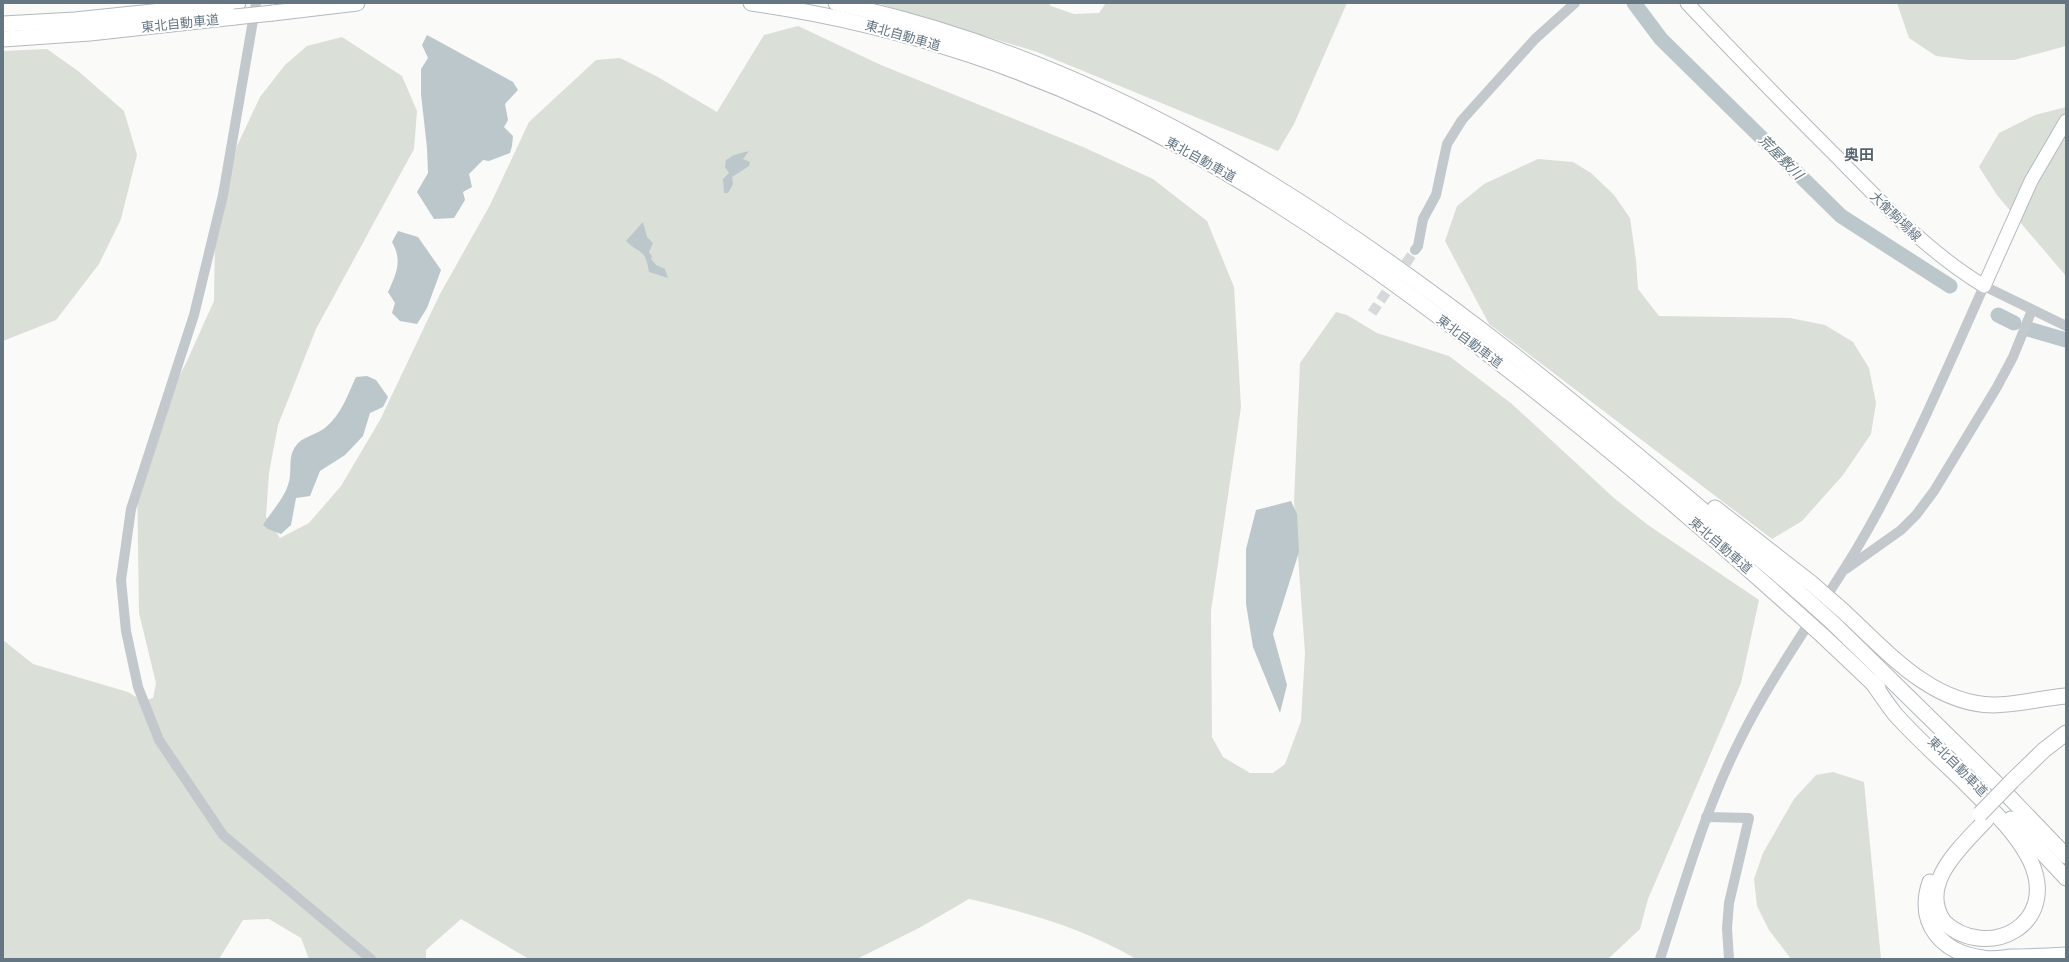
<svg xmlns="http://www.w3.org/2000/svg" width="2069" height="962" font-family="Cabin,'Noto Sans JP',sans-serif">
	<rect width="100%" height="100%" fill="#fafaf8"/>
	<g fill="#dadfd7">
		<polygon points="877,3 1048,3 1051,6 1074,14 1099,13 1106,3 1347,3 1294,124 1278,151 1037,52"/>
		<polygon points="1897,3 2066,3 2066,46 2014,60 1969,60 1936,56 1909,38"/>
		<path d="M 798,26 L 881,65 L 1083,147 L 1153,179 L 1207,221 L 1234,287 L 1241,407 L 1211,611 L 1212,737 L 1223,757 L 1250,773 L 1273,773 L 1285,764 L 1301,721 L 1305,653 L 1294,501 L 1300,363 L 1336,312 L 1347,315 L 1377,333 L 1449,356 L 1512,404 L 1614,498 L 1648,525 L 1759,600 L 1741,683 L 1648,899 L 1640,929 L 1608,959 L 1136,959 C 1086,929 1026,912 969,899 L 919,928 L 857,959 L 529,959 L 461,919 L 426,950 L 426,959 L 309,959 L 301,938 L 269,919 L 243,920 L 219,959 L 3,959 L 3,640 L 33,664 L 128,692 L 143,701 L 153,698 L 156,683 L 139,613 L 137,479 L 164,406 L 186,363 L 214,301 L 215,238 L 237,146 L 260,97 L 285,65 L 307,46 L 342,37 L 402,76 L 417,111 L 414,149 L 316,329 L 278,425 L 269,473 L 266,517 L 280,538 L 309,523 L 341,486 L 380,420 L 440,294 L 490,205 L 529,122 L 596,60 L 620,58 L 656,76 L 717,112 L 764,35 Z"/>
		<polygon points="47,49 78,71 124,111 137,155 121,219 99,264 56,320 3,341 3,51"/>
		<polygon points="2066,107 2066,276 1997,195 1979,167 1999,133 2035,115"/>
		<polygon points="1538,159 1573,162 1591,173 1614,195 1630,218 1636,260 1638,289 1659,316 1790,318 1825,325 1853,342 1869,368 1876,403 1871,434 1843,475 1802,521 1772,539 1489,324 1445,241 1457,206 1484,184"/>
		<polygon points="1833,772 1864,782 1881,959 1791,959 1769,930 1757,906 1754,879 1763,853 1794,799 1816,775"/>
	</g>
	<g fill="#bbc7cb">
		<polygon points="427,35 513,82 518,90 505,104 508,120 504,127 513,136 512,146 510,153 489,161 483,160 469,174 472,187 463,192 465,200 454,218 434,219 417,192 428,173 427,148 421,94 421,69 428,58 422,45"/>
		<polygon points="749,151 743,159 750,162 749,166 732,177 733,184 728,193 724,193 723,179 729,173 725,167 726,160 734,155"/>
		<path d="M 643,222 L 647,237 L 653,243 L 649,252 L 652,256 L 651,259 L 656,265 L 665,269 L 668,278 L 649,272 C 645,247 640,255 626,241 Z"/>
		<path d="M 398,231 L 418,237 L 441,270 L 427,308 L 417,324 L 400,321 L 392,313 L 395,303 L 388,292 C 396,274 403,261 392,242 Z"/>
		<path d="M 367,376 L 376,380 L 388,397 L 383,407 L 370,413 L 363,436 L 345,455 L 320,471 L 310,496 L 296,498 L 291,525 L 281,534 L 268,529 L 263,525 C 271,512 283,500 288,485 C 293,472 287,459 295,447 C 302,436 317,435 326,427 C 341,415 348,394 356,377 Z"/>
		<polygon points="1291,501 1297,514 1299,552 1273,634 1287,685 1280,713 1253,647 1246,604 1246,549 1256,510"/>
	</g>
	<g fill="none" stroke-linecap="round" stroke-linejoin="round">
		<g stroke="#bbc7cb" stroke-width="15">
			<polyline points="1634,3 1661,39 1841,216 1950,286"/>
			<polyline points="1998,315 2014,323"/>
			<polyline points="2028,329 2066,340"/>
		</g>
		<polyline stroke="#d5d9db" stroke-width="10" stroke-dasharray="10 5" stroke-linecap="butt" points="1372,313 1415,250"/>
		<defs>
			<path id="major" d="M 1687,3 C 1737,56 1788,108 1839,159 C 1884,205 1928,252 1984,286 L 2031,181 L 2066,121"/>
			<g id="highway">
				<path d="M 751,3 C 901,24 1048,74 1181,147 C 1294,209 1399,285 1501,364 C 1602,442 1699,524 1793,609"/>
				<path d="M 836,3 C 1096,58 1309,195 1515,356 C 1613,433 1708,514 1803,596"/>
				<polyline points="273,13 357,3"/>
				<polyline points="3,24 75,20 238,3"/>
				<polyline points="3,39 90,33 235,17"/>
				<polyline points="1715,508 1811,583"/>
				<path d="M 1842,610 C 1885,649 1930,704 1993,705 C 2017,705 2042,698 2066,696"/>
				<polyline points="1833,623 1993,780 2066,856"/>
				<polyline points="1823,636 1878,688"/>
				<path d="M 1872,682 C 1880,693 1887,704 1895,714 C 1917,739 1945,763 1968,786 C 1991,809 2016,832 2030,860 C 2061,925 1987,962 1944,922 C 1917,884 1963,845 1986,820"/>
				<polyline points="2012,781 2044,750 2066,733"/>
				<polyline points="2011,819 2066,878"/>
				<path d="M 1930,882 C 1916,924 1942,953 1983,958 C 1992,960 2002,958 2011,957 C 2029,957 2048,956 2066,955"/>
			</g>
		</defs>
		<use href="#major" stroke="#b5babe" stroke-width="15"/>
		<use href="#highway" stroke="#b4b9bd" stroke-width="17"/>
		<g stroke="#c3c8cc" stroke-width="10">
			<polyline points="256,3 223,195 194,315 131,509 121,580 126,631 138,687 159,740 223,835 371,959"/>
			<polyline points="1415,250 1418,246 1423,219 1436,195 1447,144 1462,120 1535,39 1575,3"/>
			<polyline points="1846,569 1901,530 1916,515 1934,491 1997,387 2013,357 2032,310"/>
			<polyline points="1706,817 1749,818 1729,903 1727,928 1729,959"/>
			<path d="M 1660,959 C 1684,885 1705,809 1740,740 C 1773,673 1817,614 1856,550 C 1906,466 1944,375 1984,286 L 2066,326"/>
		</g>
		<use href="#major" stroke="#fff" stroke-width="13"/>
		<use href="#highway" stroke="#fff" stroke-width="15"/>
		<defs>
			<g id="highway-bridge">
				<polyline points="235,17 273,13"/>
				<polyline points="1811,583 1842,610"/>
				<polyline points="1803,596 1833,623"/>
				<polyline points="1793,609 1823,636"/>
				<polyline points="1980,814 2012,781"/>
			</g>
		</defs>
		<use href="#highway-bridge" stroke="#b4b9bd" stroke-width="17" stroke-linecap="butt"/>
		<use href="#highway-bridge" stroke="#fff" stroke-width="15"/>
	</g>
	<g text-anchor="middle" stroke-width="4" stroke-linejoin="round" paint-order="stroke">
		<g font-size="13" fill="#657683" stroke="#fff">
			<text transform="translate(180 23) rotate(-6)" y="5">東北自動車道</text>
			<text transform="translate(903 35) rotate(16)" y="5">東北自動車道</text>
			<text transform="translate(1201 159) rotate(29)" y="5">東北自動車道</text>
			<text transform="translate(1896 216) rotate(44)" y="5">大衡駒場線</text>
			<text transform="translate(1470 341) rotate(37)" y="5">東北自動車道</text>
			<text transform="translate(1721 545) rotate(41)" y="5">東北自動車道</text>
			<text transform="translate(1958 766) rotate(45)" y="5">東北自動車道</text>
		</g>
		<g font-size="14" font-style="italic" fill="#60757c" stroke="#fff">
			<text transform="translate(1781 157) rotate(45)" y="5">荒屋敷川</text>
		</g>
		<g font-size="15" font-weight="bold" fill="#57646e" stroke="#fff">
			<text x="1859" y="160">奥田</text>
		</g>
	</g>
	<rect width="2069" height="962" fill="none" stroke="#657683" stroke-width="8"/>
</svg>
